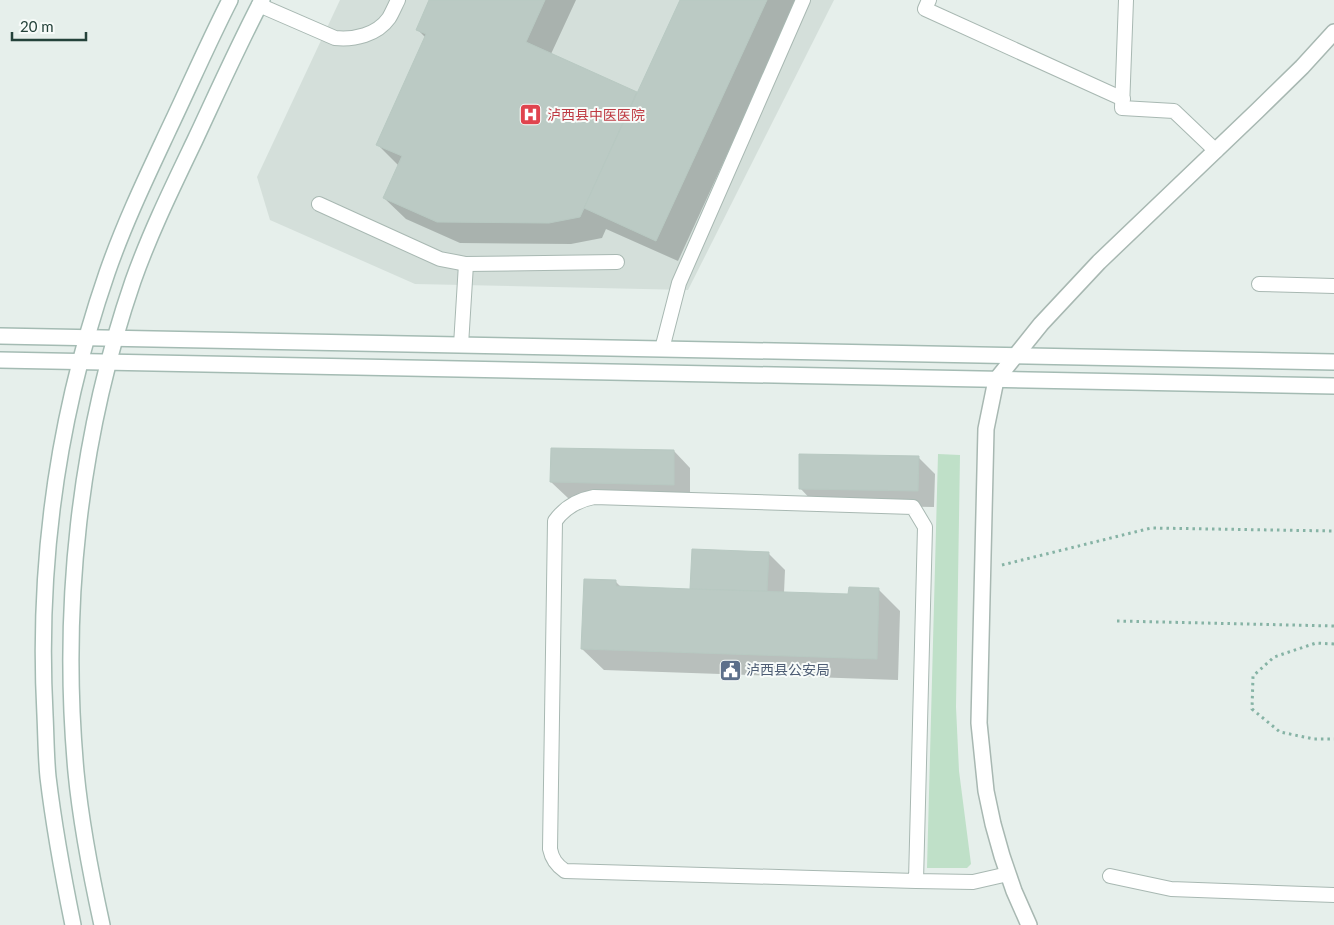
<svg xmlns="http://www.w3.org/2000/svg" width="1334" height="925" font-family="Lato,'Noto Sans SC',sans-serif">
	<rect width="100%" height="100%" fill="#e6efeb"/>
	<polygon fill="#d4dfda" points="340,0 834,0 688,290 415,284 270,220 257,177"/>
	<polygon fill="#bfe0c8" points="938,454 960,455 956,707 959,771 971,864 967,868 927,868"/>
	<g fill="#0003">
		<polygon points="431,0 576,0 551,54 638,94 681,0 798,0 678,261 606,229 602,238 571,244 460,243 406,219 384,198 399,166 377,144 426,38 417,29"/>
		<polygon points="674,451 690,468 690,501 568,498 551,482"/>
		<polygon points="918,457 935,474 934,507 816,505 800,488"/>
		<polygon points="693,551 768,553 785,570 784,593 849,595 879,590 900,611 898,680 604,670 582,649 615,581 622,588 692,590"/>
	</g>
	<g fill="#bbcac4" stroke="#b8c9c2">
		<polygon points="429,0 545,0 526,42 637,92 580,217 549,223 437,222 383,198 402,156 376,145 426,34 416,30"/>
		<polygon points="680,0 767,0 656,241 584,208"/>
		<polygon points="551,448 674,450 674,485 550,482"/>
		<polygon points="799,454 919,456 918,491 799,489"/>
		<polygon points="692,549 769,552 767,591 690,589"/>
		<polygon points="584,579 616,580 616,586 690,589 848,594 849,587 879,588 877,659 581,649"/>
	</g>
	<g fill="none" stroke-linecap="round" stroke-linejoin="round">
		<defs>
			<g id="service">
				<polyline points="929,0 925,9 1123,99"/>
				<polyline points="1126,0 1122,108 1174,111 1216,151"/>
				<path d="M 259,5 L 335,38 C 354,40 377,35 389,18 C 392,13 395,6 398,0"/>
				<polyline points="319,204 440,259 466,264 617,262"/>
				<polyline points="1259,284 1334,286"/>
				<polyline points="461,345 466,264"/>
				<polyline points="662,349 679,283 803,0"/>
				<polyline points="1110,876 1171,889 1334,895"/>
				<path d="M 916,881 L 925,527 L 913,507 L 594,497 C 578,500 565,507 555,521 L 550,849 C 552,859 556,865 565,871 L 916,881 L 973,882 L 1008,874"/>
			</g>
			<polyline id="minor" points="1029,925 1014,891 1002,856 993,824 986,791 979,723 986,429 996,380 1041,324 1099,262 1257,111 1302,67 1334,32"/>
			<g id="secondary">
				<polyline points="0,336 1334,362"/>
				<polyline points="0,360 1334,386"/>
				<path d="M 73,925 C 63,876 54,827 48,777 C 46,757 46,736 45,715 C 37,565 58,415 107,273 C 124,224 146,178 168,131 C 189,87 208,43 230,0"/>
				<path d="M 102,925 C 91,875 81,824 76,772 C 61,607 79,438 133,281 C 150,233 173,186 195,140 C 217,93 238,46 262,0"/>
			</g>
		</defs>
		<use href="#service" stroke="#a8b8b2" stroke-width="16"/>
		<use href="#minor" stroke="#a8b8b2" stroke-width="18"/>
		<use href="#secondary" stroke="#a4bbb3" stroke-width="18"/>
		<g stroke="#86b3a5" stroke-width="3" stroke-dasharray="2.5 4" stroke-linecap="butt">
			<polyline points="1002,565 1151,528 1334,531"/>
			<polyline points="1117,621 1334,626"/>
			<polyline points="1334,644 1316,643 1274,657 1253,676 1252,709 1280,732 1314,739 1334,739"/>
		</g>
		<use href="#service" stroke="#fff" stroke-width="14"/>
		<use href="#minor" stroke="#fff" stroke-width="15"/>
		<use href="#secondary" stroke="#fff" stroke-width="15"/>
	</g>
	<defs>
		<symbol id="hospital-square" viewBox="-11 -11 22 22"><rect x="-9" y="-9" width="18" height="18" rx="4" fill="#e0444e" stroke="#f7fbf9"/><path d="M-5-5h3v3.5h4V-5h3V5h-3V1.5h-4V5h-3Z" fill="#fff"/></symbol>
		<symbol id="civic-square" viewBox="-11 -11 22 22"><rect x="-9" y="-9" width="18" height="18" rx="4" fill="#5c6f8a" stroke="#f7fbf9"/><path d="M-.6-6.5H3V-4.5H.6V-3L4-1V1h2V6H-6V1h2V-1L-.6-3ZM-1.2 2.5V6h2.4V2.5Z" fill="#fff"/></symbol>
	</defs>
	<g fill-rule="evenodd">
		<use href="#hospital-square" x="518" y="102" width="25" height="25"/>
		<use href="#civic-square" x="718" y="658" width="25" height="25"/>
	</g>
	<g text-anchor="middle" stroke-width="4" stroke-linejoin="round" paint-order="stroke">
		<g font-size="14" fill="#be3a42" stroke="#f7fbf9" text-anchor="start">
			<text x="547" y="120">泸西县中医医院</text>
		</g>
		<g font-size="14" fill="#4e5e75" stroke="#f7fbf9" text-anchor="start">
			<text x="746" y="675">泸西县公安局</text>
		</g>
	</g>
	<path d="M12 32v8h74v-8" fill="none" stroke="#24423a" stroke-width="2.5"/>
	<text x="20" y="32" font-size="15" fill="#24423a" stroke="#f7fbf9" stroke-width="4" paint-order="stroke">20 m</text>
</svg>
